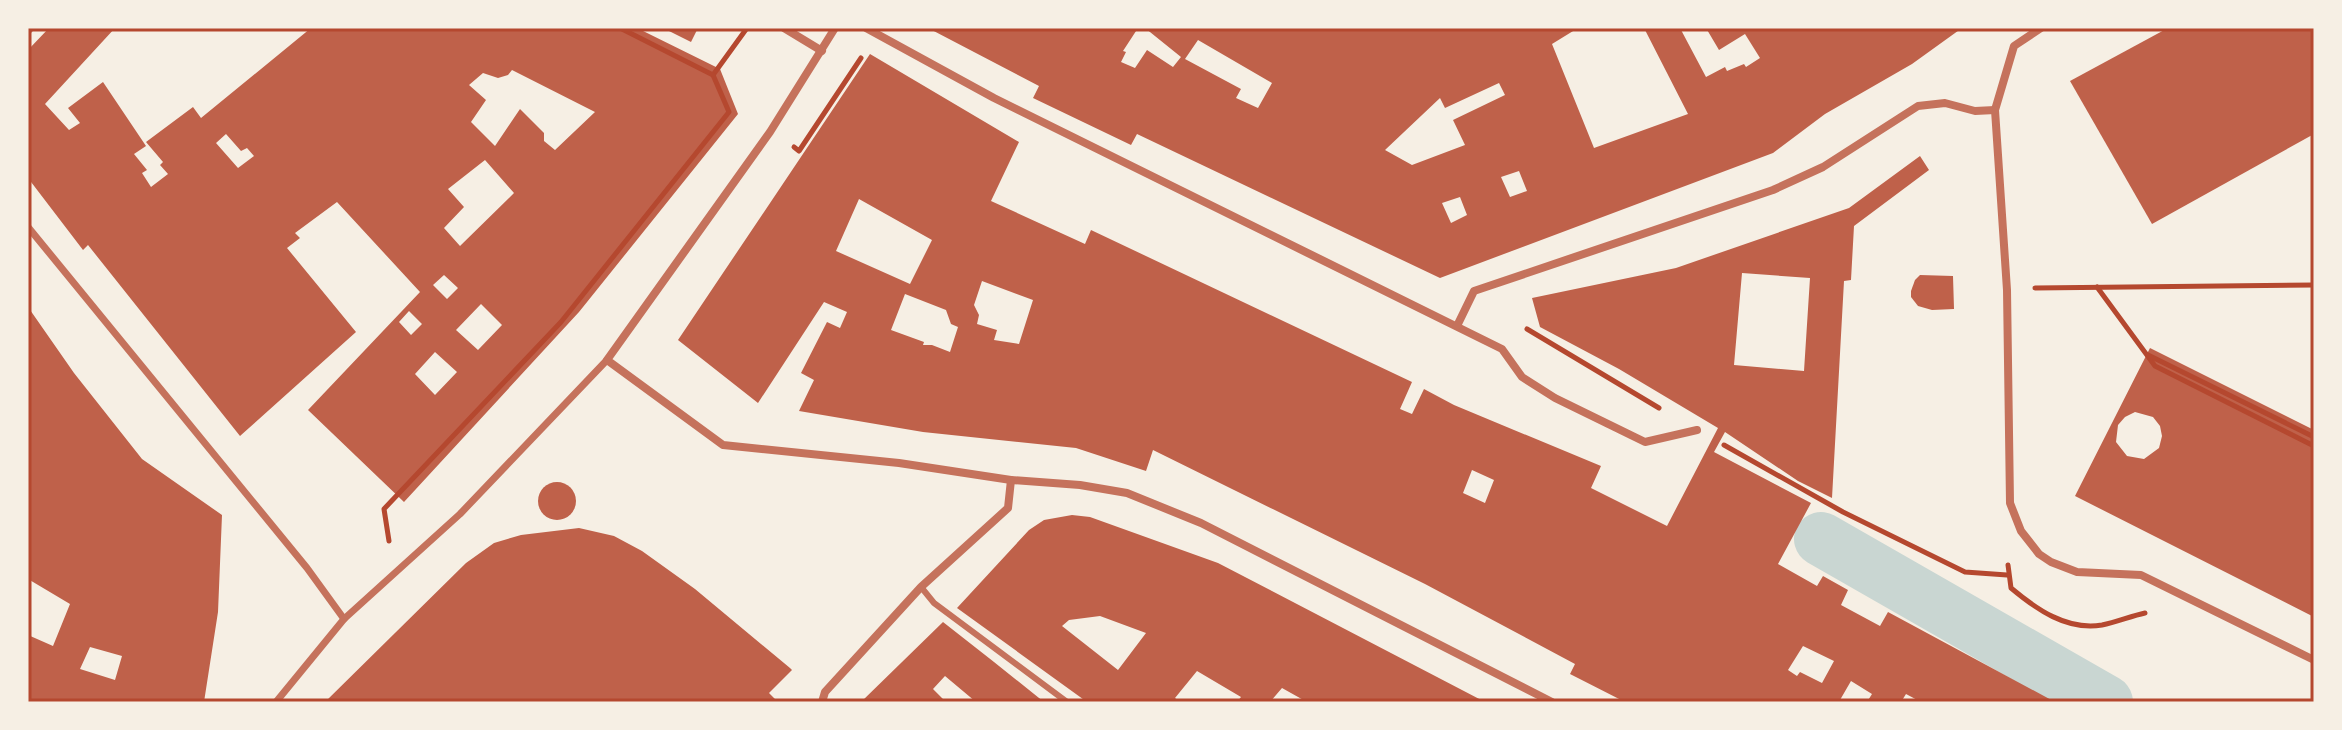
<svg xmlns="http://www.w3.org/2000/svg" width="2342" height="730" font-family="Raleway,sans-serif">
	<rect width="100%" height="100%" fill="#f6efe4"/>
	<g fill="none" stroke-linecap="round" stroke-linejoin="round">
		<polyline stroke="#c9d6d2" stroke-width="54" points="1821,539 2106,702"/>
	</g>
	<g fill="#bf614a" fill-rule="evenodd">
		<path d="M 49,28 L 115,28 L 45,104 L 69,130 L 80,123 L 68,108 L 103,82 L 146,146 L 134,154 L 147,170 L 142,173 L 151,187 L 168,174 L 160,165 L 163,162 L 146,142 L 193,107 L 201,118 L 311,28 L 637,28 L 720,69 L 738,114 L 579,312 L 404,502 L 308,410 L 420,292 L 337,202 L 295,233 L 300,238 L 287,248 L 356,332 L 240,436 L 88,245 L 83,250 L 28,178 L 28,50 ZM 512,70 L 595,112 L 555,150 L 544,141 L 544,133 L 520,109 L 495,146 L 471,122 L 486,100 L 469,85 L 483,73 L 498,78 L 508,75 ZM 226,134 L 241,151 L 247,148 L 254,156 L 238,168 L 216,143 ZM 485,160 L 514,193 L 460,246 L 444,228 L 464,207 L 448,189 ZM 444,275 L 458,288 L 447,299 L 433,285 ZM 481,304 L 502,325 L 478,350 L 456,330 ZM 409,311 L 422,324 L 411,335 L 399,322 ZM 435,352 L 457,372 L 435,395 L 415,374 Z"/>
		<polygon points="663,28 698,28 691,42"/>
		<path d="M 928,28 L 1138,28 L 1123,51 L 1126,52 L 1121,62 L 1135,68 L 1147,50 L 1173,67 L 1181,57 L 1145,28 L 1578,28 L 1552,44 L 1594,148 L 1688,114 L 1644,28 L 1680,28 L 1706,77 L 1725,67 L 1727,71 L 1744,64 L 1746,67 L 1760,58 L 1745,34 L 1719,50 L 1706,28 L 1962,28 L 1912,64 L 1825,114 L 1773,153 L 1440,278 L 1137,134 L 1131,145 L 1033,98 L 1039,86 ZM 1198,40 L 1272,83 L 1258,108 L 1236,98 L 1241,89 L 1185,59 ZM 1499,83 L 1505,95 L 1453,120 L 1465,145 L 1412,165 L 1385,150 L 1440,98 L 1445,108 ZM 1519,171 L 1527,191 L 1510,197 L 1501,177 ZM 1460,197 L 1467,215 L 1451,223 L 1442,203 Z"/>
		<polygon points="2168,28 2314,28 2314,134 2152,224 2070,81"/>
		<path d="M 870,54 L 1019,142 L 991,201 L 1085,244 L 1091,230 L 1412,382 L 1400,409 L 1412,414 L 1424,389 L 1454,405 L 1601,466 L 1591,488 L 1667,526 L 1718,428 L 1619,369 L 1540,327 L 1532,298 L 1676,268 L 1849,208 L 1920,156 L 1929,170 L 1854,226 L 1851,280 L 1844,281 L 1832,498 L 1798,481 L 1725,432 L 1714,452 L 1811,503 L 1778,564 L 1817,586 L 1823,576 L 1848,590 L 1841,605 L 1880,626 L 1888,612 L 2055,702 L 1921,702 L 1906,694 L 1901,702 L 1867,702 L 1872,694 L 1851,681 L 1840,700 L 1844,702 L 1625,702 L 1570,674 L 1575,664 L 1425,584 L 1153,450 L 1146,471 L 1076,448 L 923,432 L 799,411 L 814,380 L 801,373 L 827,322 L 840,328 L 847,312 L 824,302 L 758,403 L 678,340 ZM 859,199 L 932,240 L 910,284 L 836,251 ZM 1742,273 L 1810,278 L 1804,371 L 1734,365 ZM 982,281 L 1033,300 L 1019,344 L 994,340 L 997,330 L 977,324 L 979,315 L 974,305 ZM 905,294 L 946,310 L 951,324 L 958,327 L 950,352 L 932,345 L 923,345 L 924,342 L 891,330 ZM 1472,470 L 1494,480 L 1485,503 L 1463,493 ZM 1803,646 L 1834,661 L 1822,683 L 1800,672 L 1797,676 L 1788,670 Z"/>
		<polygon points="1920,275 1953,276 1954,309 1932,310 1918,306 1911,297 1911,291 1915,280"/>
		<path d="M 28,307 L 74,373 L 142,459 L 222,515 L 218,612 L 204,702 L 28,702 L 28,635 L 53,646 L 70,604 L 28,579 ZM 90,647 L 122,656 L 115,680 L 80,669 Z"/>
		<path d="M 2150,348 L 2314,430 L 2314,617 L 2075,496 ZM 2135,412 L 2153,417 L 2160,426 L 2162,436 L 2159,448 L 2144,459 L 2127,456 L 2116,442 L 2118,425 L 2125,417 Z"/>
		<circle cx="557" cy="501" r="19"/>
		<path d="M 1072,515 L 1090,517 L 1218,563 L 1485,702 L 1307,702 L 1282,688 L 1270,702 L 1237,702 L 1241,697 L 1197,671 L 1175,698 L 1180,702 L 1087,702 L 957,608 L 1029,530 L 1044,520 ZM 1100,616 L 1146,633 L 1118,670 L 1062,626 L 1069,620 Z"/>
		<polygon points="579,528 614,536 642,551 695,589 790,668 792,670 769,693 778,702 325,702 466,563 494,543 521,535"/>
		<polygon points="943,622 994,662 1044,702 976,702 945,676 933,689 946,702 861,702"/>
	</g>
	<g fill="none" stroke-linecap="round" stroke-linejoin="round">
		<g stroke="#b5482f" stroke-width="5">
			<polyline points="713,75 747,28"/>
			<polyline points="794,147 799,151 861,58"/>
			<polyline points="2097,287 2155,366 2314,446"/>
			<polyline points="2035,288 2314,285"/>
			<polyline points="1527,329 1659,408"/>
			<polyline points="2148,355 2314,437"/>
			<polyline points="1724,445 1843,512 1965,572 2007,575"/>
			<polyline points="389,541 384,509 561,322 729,112 713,75 620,28"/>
			<path d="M 2008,565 L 2011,588 C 2036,609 2067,631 2102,625 C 2117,622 2131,616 2145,613"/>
		</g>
		<polyline stroke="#c5725c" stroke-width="6" points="921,587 934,603 1067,702"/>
		<g stroke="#c5725c" stroke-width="7">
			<polyline points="28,31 31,28"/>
			<polyline points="28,227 307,568 344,619"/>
			<polyline points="276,702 344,619 460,514 607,360"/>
		</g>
		<g stroke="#c5725c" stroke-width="8">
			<polyline points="784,28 822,51"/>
			<polyline points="835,28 770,132 607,360 723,445 899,463 1011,480 1080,485 1127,493 1201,523 1552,702"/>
			<polyline points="866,28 994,98 1502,349 1522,377 1555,398 1645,442 1697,430"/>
			<polyline points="2041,28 2014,46 1995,110 2007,290 2010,503 2021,531 2039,554 2051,562 2077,572 2141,575 2314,660"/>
			<polyline points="1457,326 1474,291 1773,190 1823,167 1918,106 1945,103 1975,111 1995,110"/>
			<polyline points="822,702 825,692 921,587 1008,508 1011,480"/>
		</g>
	</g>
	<rect width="2342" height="730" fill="none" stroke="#f6efe4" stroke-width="60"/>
	<rect x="30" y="30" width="2282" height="670" fill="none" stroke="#b5482f" stroke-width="3"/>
</svg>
